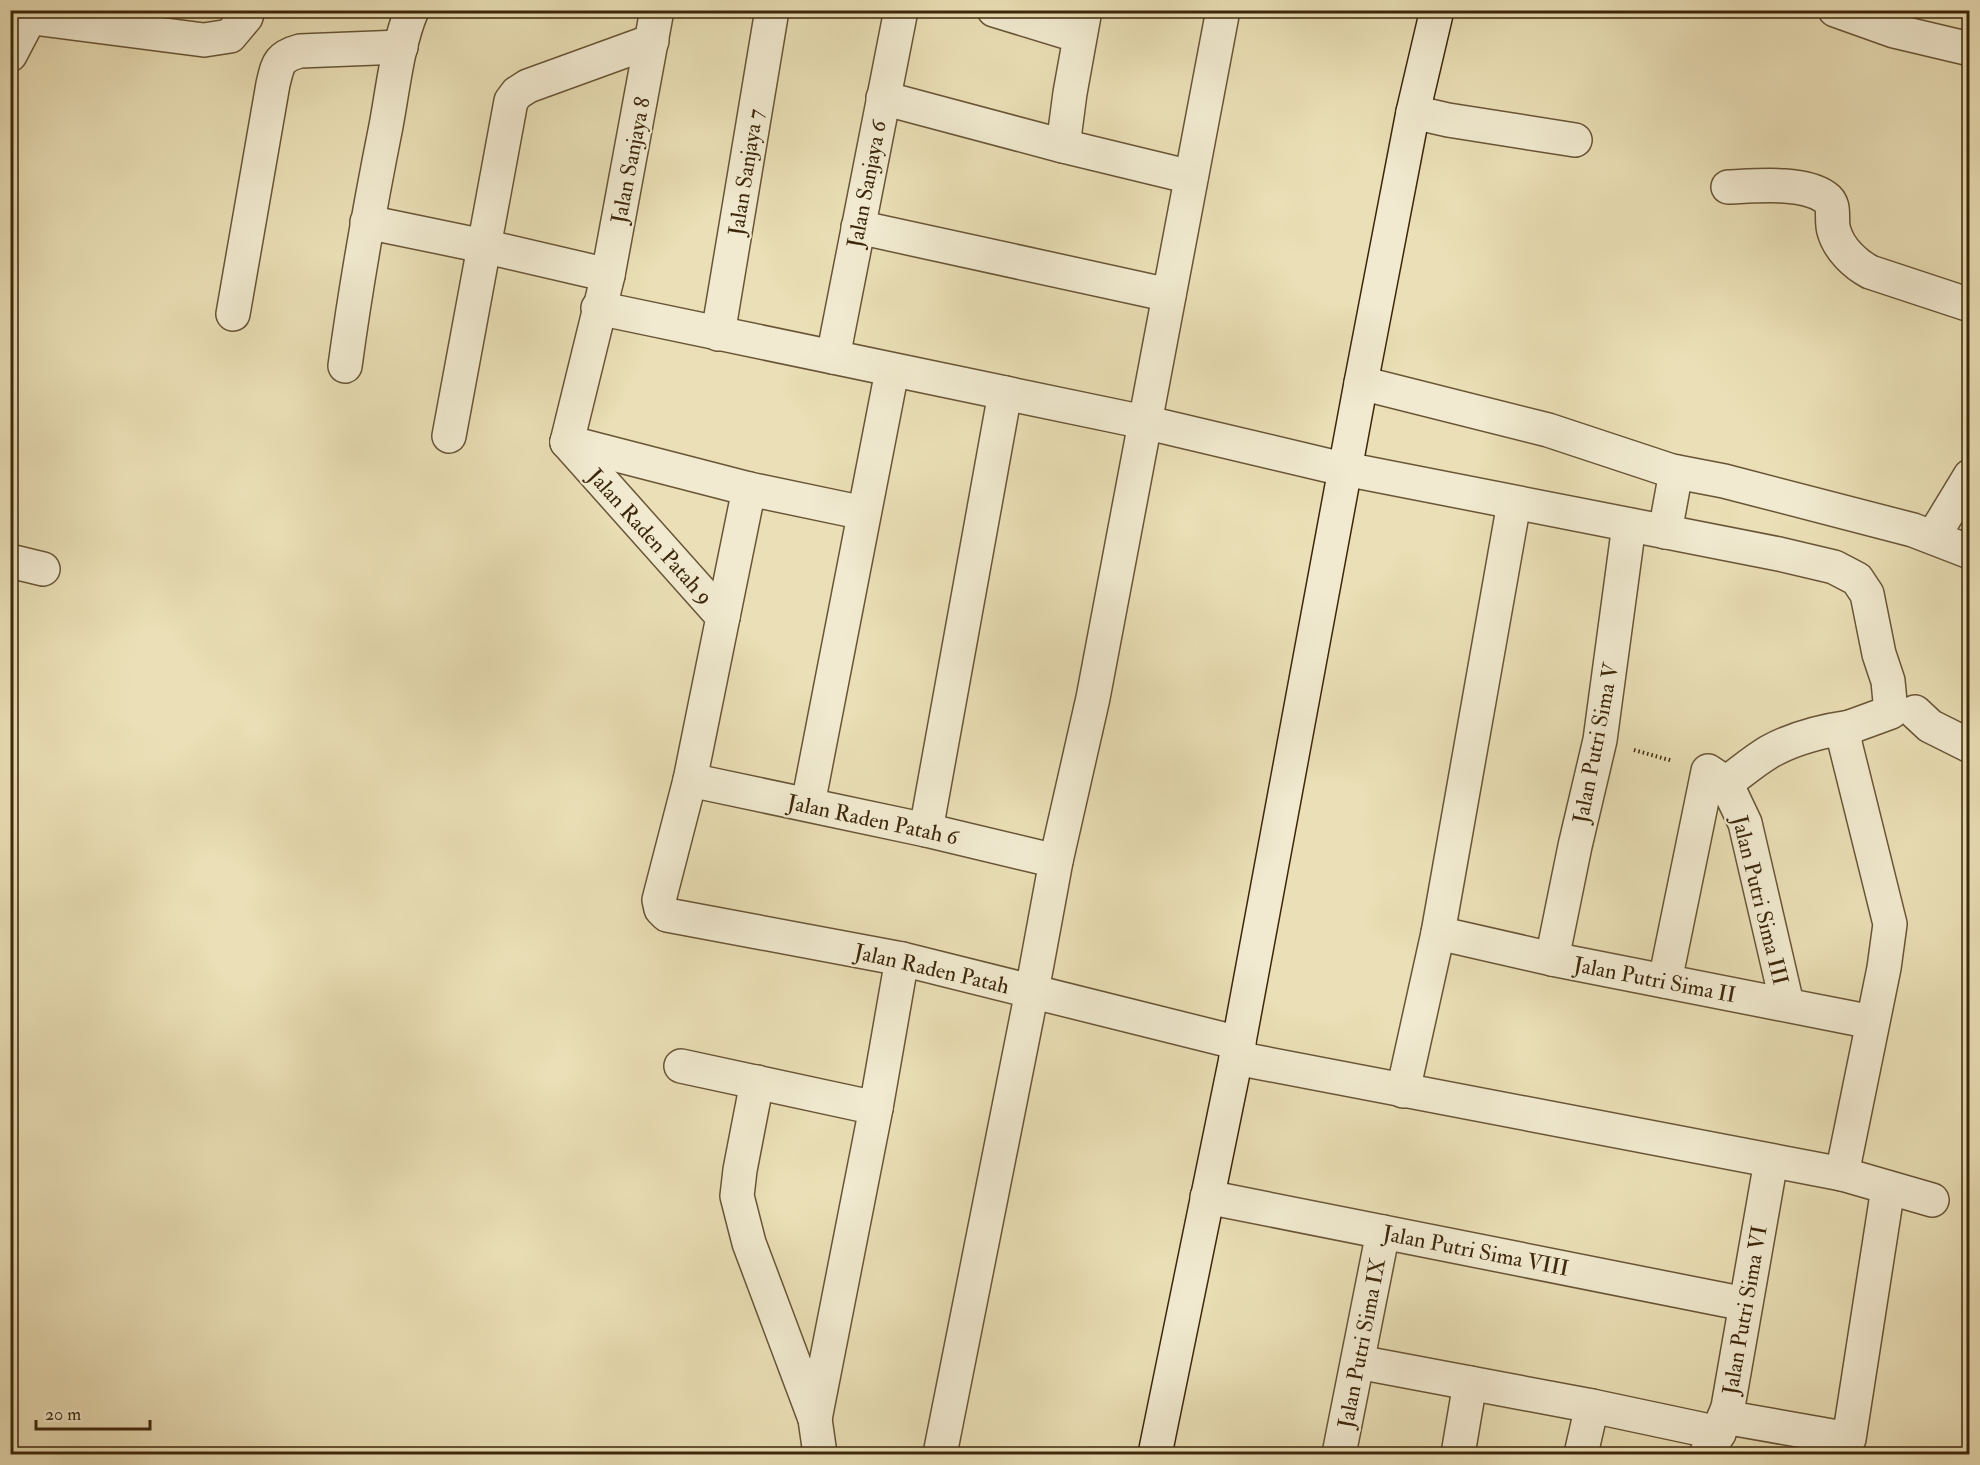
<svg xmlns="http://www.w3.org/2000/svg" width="1980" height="1465" font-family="'IM FELL Double Pica',serif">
	<rect width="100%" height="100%" fill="#eadfb6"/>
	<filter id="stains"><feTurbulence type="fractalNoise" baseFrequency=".00333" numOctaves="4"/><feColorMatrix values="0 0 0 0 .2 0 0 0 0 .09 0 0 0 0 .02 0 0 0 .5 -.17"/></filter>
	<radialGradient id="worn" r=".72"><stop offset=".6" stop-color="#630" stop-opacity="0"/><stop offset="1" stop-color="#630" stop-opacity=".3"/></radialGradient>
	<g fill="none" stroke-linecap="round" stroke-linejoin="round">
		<defs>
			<g id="street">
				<polyline points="994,10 1079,36"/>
				<polyline points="1835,10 1894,31 1970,49"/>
				<polyline points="10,15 204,40 230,36 246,17 248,10"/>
				<polyline points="10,55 30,17"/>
				<polyline points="883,98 1063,146 1191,177"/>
				<polyline points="1413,112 1448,120 1575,140"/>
				<polyline points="1063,146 1070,93 1085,10"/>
				<path d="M 1728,187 C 1755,186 1802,181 1825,197 C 1837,205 1830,219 1834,231 C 1839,249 1855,264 1870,272 L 1970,305"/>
				<polyline points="367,222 483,246 608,275"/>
				<polyline points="858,227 1169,295"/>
				<polyline points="598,308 1144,422 1330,466 1779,554 1834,567 1857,579 1867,594 1879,654 1888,681 1891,712 1850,727 1846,734 1845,743 1890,924 1884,968 1842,1174"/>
				<path d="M 233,314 L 273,84 C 278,64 278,57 300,51 L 401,47"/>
				<polyline points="718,334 772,10"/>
				<polyline points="833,357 901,10"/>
				<path d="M 345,366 C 356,285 370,206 386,126 C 393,89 397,46 412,10"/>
				<polyline points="1361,383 1548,430 1672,471 1724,481 1913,530 1970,552"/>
				<polyline points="449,436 511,101 517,93 528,86 652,41"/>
				<polyline points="567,442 723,617 690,780 659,900 661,909 667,915 902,959 1239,1043"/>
				<polyline points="567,442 608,275 657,10"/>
				<polyline points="567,442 749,489 864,513"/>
				<polyline points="1665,532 1676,472"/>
				<polyline points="1933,537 1970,476"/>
				<polyline points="10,561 43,569"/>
				<polyline points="723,617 749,489"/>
				<polyline points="1915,712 1930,726 1970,746"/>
				<polyline points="690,780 926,830 1056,861"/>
				<path d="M 1726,783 C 1740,773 1754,761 1769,752 C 1794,738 1822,731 1850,727"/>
				<polyline points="808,804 892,371"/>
				<polyline points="926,830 1005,393"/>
				<polyline points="1438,933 1552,959 1872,1022"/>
				<polyline points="1552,959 1575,846 1600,740 1629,525"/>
				<polyline points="1665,981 1708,771 1726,783 1745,823 1787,1004"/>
				<polyline points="1236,1058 1842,1174 1932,1200"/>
				<polyline points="681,1066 876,1108"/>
				<polyline points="757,1082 740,1170 737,1196 749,1243 815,1419 820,1454"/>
				<polyline points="1403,1091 1438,933 1514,503"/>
				<polyline points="1207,1197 1745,1304"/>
				<polyline points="1358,1362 1592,1406 1719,1433"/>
				<polyline points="1724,1417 1849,1439 1888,1188"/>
				<polyline points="815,1419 876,1108 902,959"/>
				<polyline points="940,1454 1032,991 1056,861 1093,698 1223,10"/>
				<polyline points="1339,1454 1383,1232"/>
				<polyline points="1458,1454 1470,1383"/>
				<polyline points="1581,1454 1592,1406"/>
				<polyline points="1706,1454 1719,1433 1728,1407 1771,1161"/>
			</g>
			<polyline id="secondary" points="1155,1454 1236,1058 1361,383 1413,112 1437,10"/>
		</defs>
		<use href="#street" stroke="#685536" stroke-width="36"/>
		<use href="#secondary" stroke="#3d270b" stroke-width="36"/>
		<polyline stroke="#3d270b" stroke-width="4" stroke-dasharray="1.5 3" stroke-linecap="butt" points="1634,750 1673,761"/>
		<use href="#street" stroke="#f1ead0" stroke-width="33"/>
		<use href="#secondary" stroke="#f1ead0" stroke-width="33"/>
	</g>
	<g text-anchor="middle" stroke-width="4.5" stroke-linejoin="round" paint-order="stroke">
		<g font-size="22" fill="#3d270b" stroke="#f1ead0">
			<text transform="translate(630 160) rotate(-79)" y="8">Jalan Sanjaya 8</text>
			<text transform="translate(745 172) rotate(-81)" y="8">Jalan Sanjaya 7</text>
			<text transform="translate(866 184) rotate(-79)" y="8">Jalan Sanjaya 6</text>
			<text transform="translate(651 536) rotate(48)" y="8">Jalan Raden Patah 9</text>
			<text transform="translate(1595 743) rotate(-79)" y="8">Jalan Putri Sima V</text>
			<text transform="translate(873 819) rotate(12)" y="8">Jalan Raden Patah 6</text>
			<text transform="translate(1761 900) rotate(76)" y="8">Jalan Putri Sima III</text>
			<text transform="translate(932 968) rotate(13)" y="8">Jalan Raden Patah</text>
			<text transform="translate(1655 979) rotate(11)" y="8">Jalan Putri Sima II</text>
			<text transform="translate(1476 1250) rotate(11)" y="8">Jalan Putri Sima VIII</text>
			<text transform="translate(1744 1310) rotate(-80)" y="8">Jalan Putri Sima VI</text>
			<text transform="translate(1361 1343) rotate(-79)" y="8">Jalan Putri Sima IX</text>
		</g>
	</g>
	<rect width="1980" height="1465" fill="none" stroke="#eadfb6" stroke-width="36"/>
	<rect x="12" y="12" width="1956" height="1441" fill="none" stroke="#3d270b" stroke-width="3"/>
	<rect x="18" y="18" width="1944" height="1429" fill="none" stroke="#3d270b" stroke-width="1.5"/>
	<path d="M36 1420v9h114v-9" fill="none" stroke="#3d270b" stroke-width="3"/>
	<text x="45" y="1420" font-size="18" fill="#3d270b" stroke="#f1ead0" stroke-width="4.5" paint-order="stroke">20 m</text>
	<rect width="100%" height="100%" filter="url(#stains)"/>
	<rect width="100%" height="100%" fill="url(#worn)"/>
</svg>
